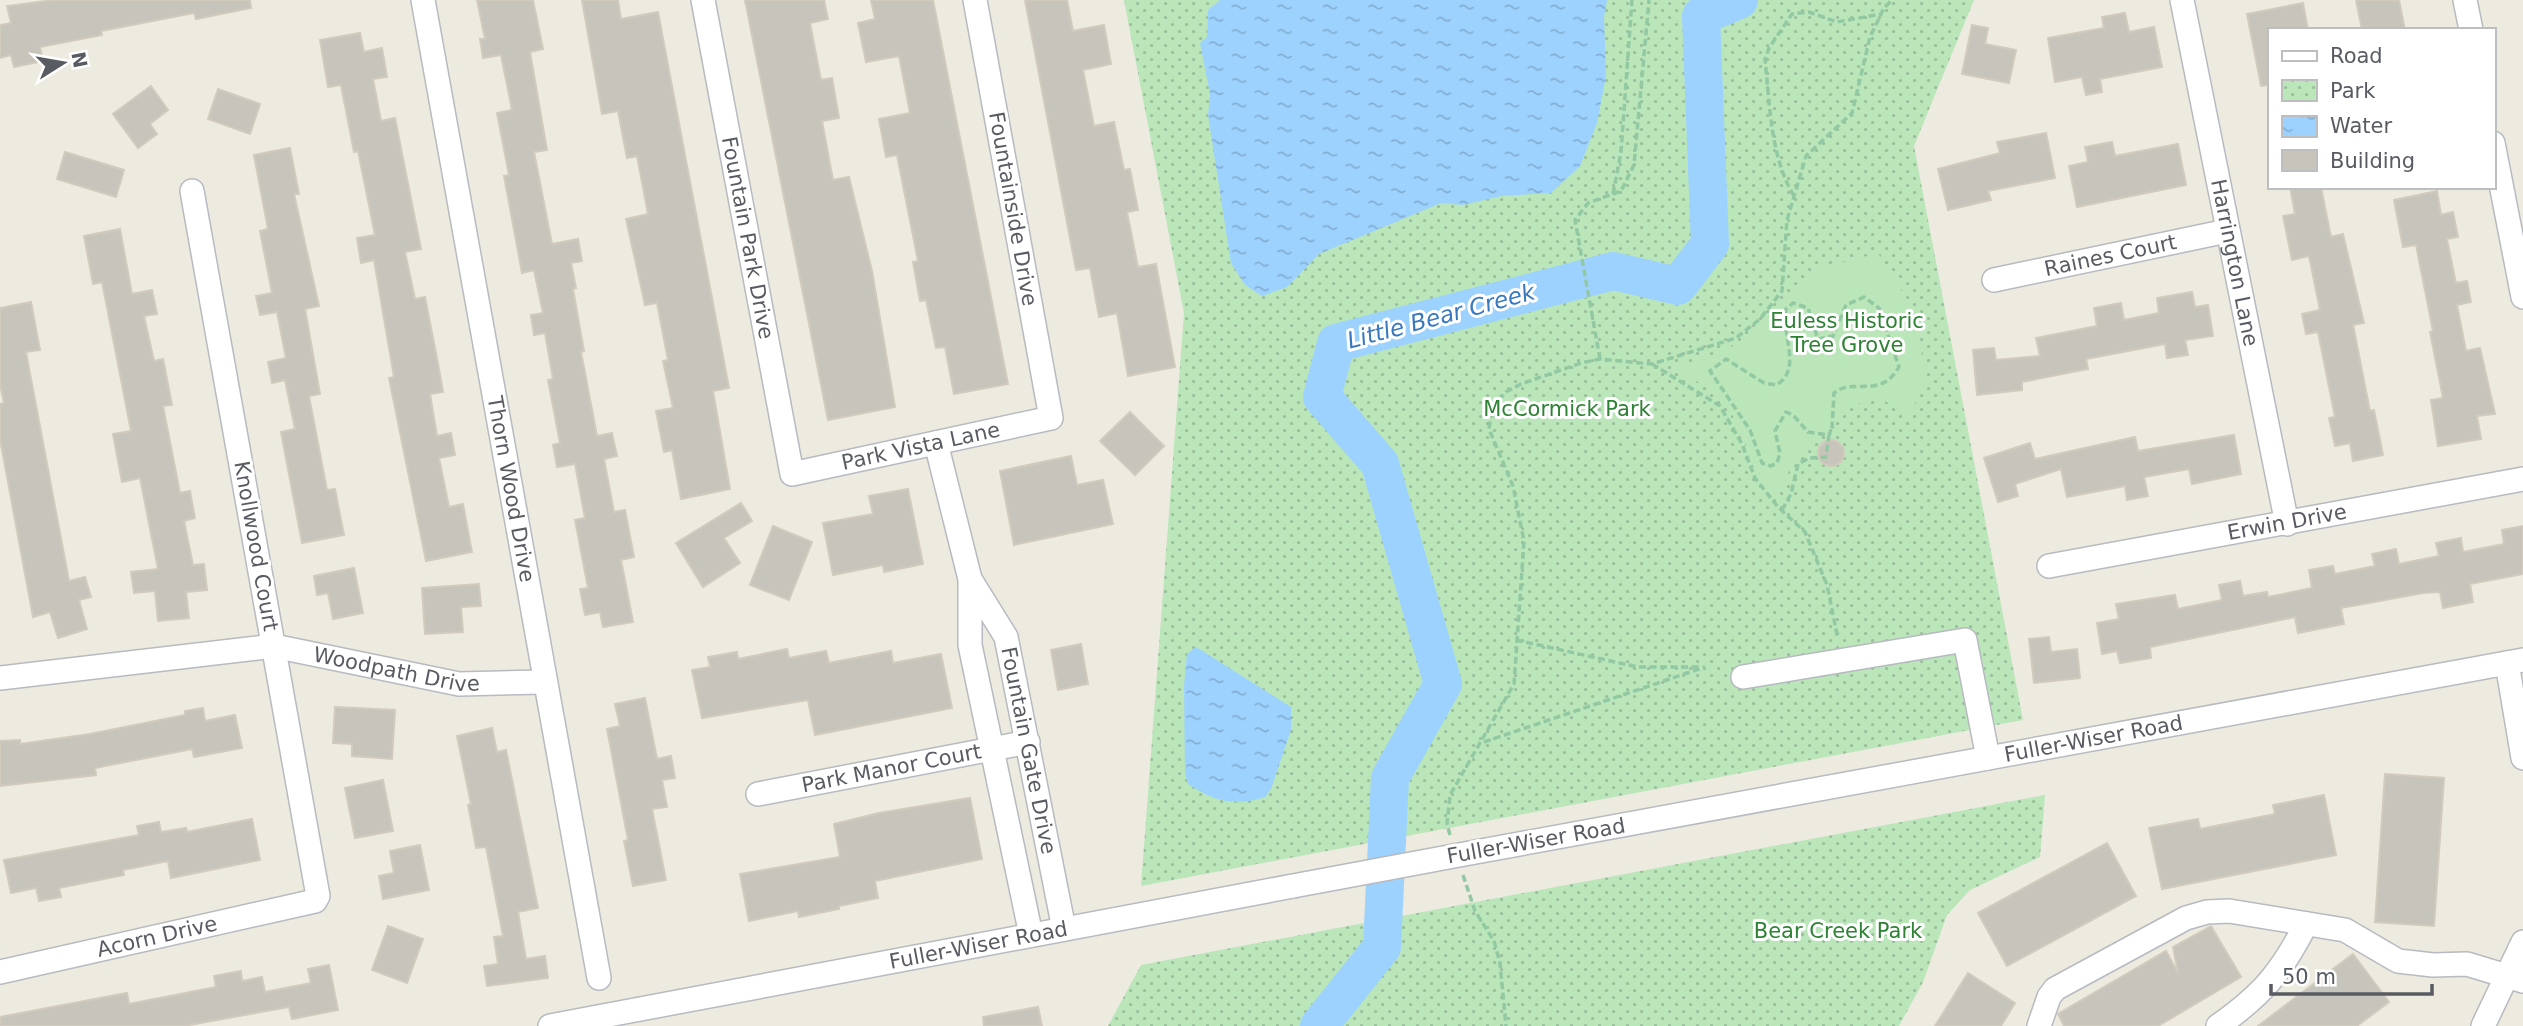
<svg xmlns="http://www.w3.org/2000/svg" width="2523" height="1026" font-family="'DejaVu Sans',sans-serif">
	<defs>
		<pattern id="park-dots" width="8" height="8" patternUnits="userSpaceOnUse" patternTransform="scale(1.75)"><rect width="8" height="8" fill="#bae6ba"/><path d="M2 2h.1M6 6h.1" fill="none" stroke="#9abe9b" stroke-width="1.8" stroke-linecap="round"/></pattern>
		<pattern id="water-ripples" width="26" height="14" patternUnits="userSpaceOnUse" patternTransform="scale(1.75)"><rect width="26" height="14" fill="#9dd2ff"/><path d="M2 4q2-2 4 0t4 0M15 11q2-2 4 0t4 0" fill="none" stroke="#83aed2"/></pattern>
	</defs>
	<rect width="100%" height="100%" fill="#edeadf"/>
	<g fill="url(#park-dots)">
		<polygon points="1124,0 1974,0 1914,146 2023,720 1141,886 1184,313"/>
		<polygon points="2045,795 2040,857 1970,890 1947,915 1923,982 1899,1026 1108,1026 1141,965"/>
	</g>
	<polygon fill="#bae6ba" points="1878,253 1915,312 1927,385 1908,414 1876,396 1848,408 1789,471 1778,494 1753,466 1741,430 1721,396 1675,368 1719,355 1754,332 1811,271"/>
	<g fill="url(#water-ripples)">
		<polygon points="1220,0 1607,0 1604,17 1606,76 1597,123 1580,166 1551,193 1501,196 1463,205 1441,203 1319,254 1287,287 1262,296 1245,285 1231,263 1208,115 1210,94 1200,43 1207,37 1208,10"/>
		<path d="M 1196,647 L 1291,707 L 1291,730 L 1271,789 L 1265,797 C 1235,807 1213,801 1188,784 L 1185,773 L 1184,686 L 1187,654 Z"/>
	</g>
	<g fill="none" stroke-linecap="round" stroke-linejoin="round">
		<polyline stroke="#9dd2ff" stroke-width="38" points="1319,1026 1382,947 1390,778 1443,684 1380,464 1322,397 1336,343 1613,271 1678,286 1710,244 1701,16 1739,0"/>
	</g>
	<g fill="#c7c4bc" stroke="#d1cbbd" stroke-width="2">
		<polygon points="53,0 250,0 251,8 196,19 194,13 101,31 102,35 40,47 43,61 14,67 11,55 0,58 0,25 11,23 7,6"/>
		<polygon points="477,0 533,0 543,49 530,52 547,150 534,152 552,244 578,239 582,261 571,263 576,288 573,289 584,351 581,352 597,436 612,433 617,456 604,459 614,512 625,510 634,557 621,560 633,622 603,627 600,612 585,615 580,589 588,588 575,520 585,518 575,464 557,467 553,445 560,443 548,380 553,379 545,333 534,335 531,315 543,313 534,270 522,273 504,176 509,175 497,113 512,110 501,55 483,58 480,39 485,39"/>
		<polygon points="582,0 618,0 621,19 658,12 729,388 713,391 730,489 681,499 672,450 664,452 656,411 673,408 663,361 668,360 657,303 645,305 626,219 648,214 637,156 627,158 618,111 602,114"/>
		<polygon points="745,0 824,0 828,19 810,23 821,80 832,78 839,118 822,121 833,180 849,177 872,271 895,407 828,420"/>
		<polygon points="871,0 933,0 1008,384 954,394 945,347 936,348 926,300 920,301 913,262 918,261 897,155 886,157 879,119 910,113 899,56 866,62 858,23 875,19"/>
		<polygon points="1025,0 1067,0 1073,31 1104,25 1111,64 1083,70 1094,126 1114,122 1124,170 1130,169 1138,210 1127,212 1138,267 1156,264 1175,367 1128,376 1117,313 1099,317 1090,268 1076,270"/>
		<polygon points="2356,0 2399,0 2405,30 2362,30"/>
		<polygon points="2303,3 2308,30 2269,30 2269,85 2261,86 2247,14"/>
		<polygon points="2125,13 2129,32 2154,27 2162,67 2100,79 2102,92 2086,95 2082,77 2055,82 2048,38 2104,28 2102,17"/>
		<polygon points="1972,25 1988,28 1985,44 2016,50 2009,83 1962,74"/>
		<polygon points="360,33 364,52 382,48 387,77 373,79 381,121 395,118 421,249 405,252 415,299 425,297 439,369 443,392 430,394 437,436 451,433 455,455 439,458 449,507 463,504 472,552 426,561 389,378 394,377 374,260 361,263 357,238 375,235 358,151 354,152 341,85 328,87 320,40"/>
		<polygon points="151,86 168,110 150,124 157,134 138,148 113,114"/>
		<polygon points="218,89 260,104 250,134 208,119"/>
		<polygon points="2046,133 2055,178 1988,191 1991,200 1948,210 1938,169 2000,153 1997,142"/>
		<polygon points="2112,142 2115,156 2178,144 2186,185 2077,207 2069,166 2088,162 2085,147"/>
		<polygon points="290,148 299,194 294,194 319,306 305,309 320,394 309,396 327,490 335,489 344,535 302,543 281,432 295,429 285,380 272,383 268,362 286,358 277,312 260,315 256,296 272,293 260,231 268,229 254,155"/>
		<polygon points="65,152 124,170 116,197 57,179"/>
		<polygon points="2290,187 2321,187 2331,237 2343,234 2364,323 2353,325 2370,411 2374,410 2383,455 2353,461 2350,443 2335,446 2329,418 2335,417 2318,332 2306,334 2302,314 2320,310 2309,256 2292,260 2283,216 2295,214"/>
		<polygon points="2437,191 2441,215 2453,212 2458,237 2447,239 2456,283 2467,281 2471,302 2457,305 2466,351 2480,348 2495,414 2477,416 2481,439 2438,446 2431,400 2443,398 2430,332 2433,331 2416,245 2403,247 2394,200"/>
		<polygon points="120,229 132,294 152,290 157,314 144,316 154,361 163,359 172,405 163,406 180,493 190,491 195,518 184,521 193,565 204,564 207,590 186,592 189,618 158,621 155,591 134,593 131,572 158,569 140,478 122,482 113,434 131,431 102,282 93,284 84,236"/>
		<polygon points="2192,292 2195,307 2208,305 2213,336 2185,340 2188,355 2167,358 2165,344 2086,359 2088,369 2022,382 2022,390 1977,395 1973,350 1994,348 1996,360 2040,356 2036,338 2097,326 2094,308 2121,303 2124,320 2159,313 2157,298"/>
		<polygon points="31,302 40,350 26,352 69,581 85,577 91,597 79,600 87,629 58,638 50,612 33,617 0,439 0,404 4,403 0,385 0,308"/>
		<polygon points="1130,412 1164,446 1135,475 1100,441"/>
		<polygon points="2234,435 2241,474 2192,484 2189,469 2144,477 2148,496 2127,500 2125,486 2067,497 2061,469 2015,484 2018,496 1998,502 1984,458 2030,443 2035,459 2135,437 2138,451"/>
		<circle cx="1831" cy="453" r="13"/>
		<polygon points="1071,456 1077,485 1103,480 1113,524 1014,545 1000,471"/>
		<polygon points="908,489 923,564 884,572 883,565 833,575 823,523 873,514 869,496"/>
		<polygon points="741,503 752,521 724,538 740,563 703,587 676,543"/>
		<polygon points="773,526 812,542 789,600 750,585"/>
		<polygon points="2523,526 2523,574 2470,584 2473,602 2443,608 2440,592 2423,593 2341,608 2344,624 2298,633 2295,617 2150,647 2151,658 2120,663 2117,651 2102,654 2097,623 2119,619 2116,604 2175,595 2178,609 2222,600 2219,585 2240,581 2243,596 2267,592 2268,597 2312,588 2309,570 2333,566 2335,574 2375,566 2372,554 2396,549 2399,564 2439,556 2436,543 2461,538 2463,552 2504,544 2502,530"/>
		<polygon points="354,568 363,613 333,619 328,593 317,595 314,576"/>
		<polygon points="479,584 481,606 461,607 463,632 425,634 422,588"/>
		<polygon points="2049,637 2051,652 2077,649 2080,678 2034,683 2029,639"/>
		<polygon points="1081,644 1088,684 1058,690 1051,650"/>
		<polygon points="787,649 789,658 826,651 829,663 891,651 893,663 941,654 952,708 815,735 808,700 702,718 692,670 710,667 708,657 737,652 738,659"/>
		<polygon points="645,698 657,759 671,756 675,778 662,780 667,807 652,809 666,880 633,886 624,841 628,840 607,729 620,726 615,704"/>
		<polygon points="335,707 395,710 392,759 352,756 352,744 333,743"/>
		<polygon points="203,708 205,721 235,715 242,748 194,757 192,749 95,768 96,775 0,786 0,741 20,740 20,744 90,734 185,715 185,711"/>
		<polygon points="492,728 497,752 506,750 538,908 518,912 526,959 545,956 548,978 487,986 484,966 498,964 494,937 503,936 486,847 476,848 468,805 471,804 457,736"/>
		<polygon points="2385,774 2444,778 2434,926 2375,922"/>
		<polygon points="383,780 393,831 355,838 345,788"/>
		<polygon points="2324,795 2336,855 2162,889 2149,828 2198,819 2200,829 2275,814 2273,805"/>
		<polygon points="970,798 982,859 875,881 878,898 839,906 839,909 799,917 798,911 749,921 740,874 840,857 834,824 879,813"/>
		<polygon points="252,819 260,860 171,878 168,861 123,870 124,875 59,888 61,897 39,901 36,888 11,893 4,860 139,835 137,826 159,822 161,832 186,828 187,832"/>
		<polygon points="2107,843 2136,896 2007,966 1978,913"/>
		<polygon points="420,845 429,890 383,899 379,876 394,873 390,851"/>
		<polygon points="388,926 423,939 407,983 372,970"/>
		<polygon points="2211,926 2241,977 2158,1026 2064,1026 2058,1014 2166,951 2178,973 2173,947"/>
		<polygon points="2353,954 2389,1002 2357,1026 2258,1026"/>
		<polygon points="329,965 338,1010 292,1019 289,1007 184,1026 0,1026 0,1017 63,1005 127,993 129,1004 216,987 214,976 241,971 242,981 262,977 265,992 311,983 308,969"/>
		<polygon points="1968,973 2015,1003 2001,1026 1935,1026"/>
		<polygon points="1038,1007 1042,1026 984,1026 983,1017"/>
	</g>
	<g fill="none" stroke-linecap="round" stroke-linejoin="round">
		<defs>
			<g id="minor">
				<path id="s1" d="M 423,0 L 599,978"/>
				<path id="s2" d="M 703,0 L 792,474 L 1051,418 L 975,0"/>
				<path id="s3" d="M 2182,0 L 2287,524"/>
				<polyline points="2465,0 2471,30"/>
				<polyline points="2493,143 2523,297"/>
				<path id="s4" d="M 1994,280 L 2227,231"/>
				<polyline points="936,443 970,579 970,645 1031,935"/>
				<path id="s5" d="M 2049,566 L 2523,479"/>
				<path id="s6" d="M 970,579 L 1006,637 L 1064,929"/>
				<polyline points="2507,663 2523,758"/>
				<polyline points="1743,677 1965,640 1988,758"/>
				<path id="s7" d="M 0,678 L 274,646 L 459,684 L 544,682"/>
				<path id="s8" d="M 758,794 L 1028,742"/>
				<path id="s9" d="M 1470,853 L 2523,660"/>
				<path id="s10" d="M 0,972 L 315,901 L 318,896 L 192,191"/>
				<path id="s11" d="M 550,1026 L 1293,886"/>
				<polyline points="2039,1026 2049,997 2055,989 2186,918 2207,912 2229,911 2345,930 2398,961 2433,965 2467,964 2523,981"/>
				<path d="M 2218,1026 C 2262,995 2281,973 2306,924"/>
				<polyline points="2483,1026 2523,942"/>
			</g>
		</defs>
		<use href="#minor" stroke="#b7bac0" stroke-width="26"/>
		<g stroke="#92c8a2" stroke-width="3.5" stroke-dasharray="7 3.5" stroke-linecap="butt">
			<polyline points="1613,194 1621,152 1632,0"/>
			<path d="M 1794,196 C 1770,156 1770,105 1765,59 L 1769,48 L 1792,14 L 1809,12 L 1837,22 L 1881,14"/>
			<polyline points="1600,359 1575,220 1588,203 1621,191 1634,165 1649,0"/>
			<polyline points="1652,364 1720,406 1742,444 1755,478 1778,507 1805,532 1827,585 1838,639"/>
			<path d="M 1782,510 L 1791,494 L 1798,464 L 1809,458 L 1826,457 L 1829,435 L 1808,432 L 1793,415 L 1786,412 L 1775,431 L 1780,453 L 1777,463 L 1771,466 L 1762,463 L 1750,430 L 1710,371 L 1726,359 L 1764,383 L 1776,385 C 1803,370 1781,335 1786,309 L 1793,303 L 1808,308 L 1818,339 L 1833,336 L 1846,305 L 1864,297 L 1879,308 L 1899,367 C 1880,400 1853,377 1834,393 L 1832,428 L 1829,435"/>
			<polyline points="1516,640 1638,667 1700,667"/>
			<polyline points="1484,742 1705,667"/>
			<polyline points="1450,835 1447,824 1450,795 1514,684 1524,541 1513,486 1489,429 1492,407 1506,392 1521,384 1581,363 1600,359 1652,364 1736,338 1760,319 1782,291 1787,220 1806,156 1852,113 1870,37 1884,8 1892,0"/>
			<polyline points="1463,875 1475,911 1494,941 1500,963 1506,1026"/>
		</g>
		<use href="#minor" stroke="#fff" stroke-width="23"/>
		<defs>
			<polyline id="minor-bridge" points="1293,886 1470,853"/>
		</defs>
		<use href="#minor-bridge" stroke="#b7bac0" stroke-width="26" stroke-linecap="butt"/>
		<use href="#minor-bridge" stroke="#fff" stroke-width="23"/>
	</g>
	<g text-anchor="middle" stroke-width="6" stroke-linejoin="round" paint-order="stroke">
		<g font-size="21" fill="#585c62" stroke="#fff">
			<text transform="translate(1013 209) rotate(80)" y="7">Fountainside Drive</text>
			<text dy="7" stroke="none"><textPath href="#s2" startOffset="242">Fountain Park Drive</textPath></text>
			<text dy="7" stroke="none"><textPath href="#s4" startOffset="119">Raines Court</textPath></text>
			<text dy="7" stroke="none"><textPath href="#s3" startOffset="268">Harrington Lane</textPath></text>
			<text dy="7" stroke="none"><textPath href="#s2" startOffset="614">Park Vista Lane</textPath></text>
			<text dy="7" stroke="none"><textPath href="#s1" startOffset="497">Thorn Wood Drive</textPath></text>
			<text dy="7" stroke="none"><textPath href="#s5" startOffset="242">Erwin Drive</textPath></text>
			<text transform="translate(256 546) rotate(80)" y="7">Knollwood Court</text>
			<text dy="7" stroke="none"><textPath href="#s7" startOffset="401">Woodpath Drive</textPath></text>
			<text dy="7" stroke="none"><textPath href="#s9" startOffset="634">Fuller-Wiser Road</textPath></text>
			<text dy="7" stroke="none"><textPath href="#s6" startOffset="184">Fountain Gate Drive</textPath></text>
			<text dy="7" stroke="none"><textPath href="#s8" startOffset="136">Park Manor Court</textPath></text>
			<text transform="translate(1536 841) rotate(-10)" y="7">Fuller-Wiser Road</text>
			<text dy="7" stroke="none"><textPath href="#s10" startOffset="161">Acorn Drive</textPath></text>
			<text dy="7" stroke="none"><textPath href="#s11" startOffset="436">Fuller-Wiser Road</textPath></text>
		</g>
		<g font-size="21" fill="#2e8234" stroke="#fff">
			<text x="1847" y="328">Euless Historic<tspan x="1847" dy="24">Tree Grove</tspan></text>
			<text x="1567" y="416">McCormick Park</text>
			<text x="1838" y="938">Bear Creek Park</text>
		</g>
		<g font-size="23" font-style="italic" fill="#3878bf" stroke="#fff">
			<text transform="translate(1441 316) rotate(-15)" y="8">Little Bear Creek</text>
		</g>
	</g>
	<rect x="2268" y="28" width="228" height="161" fill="#ffffff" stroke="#bcbec0" stroke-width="2"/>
	<rect x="2282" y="51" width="35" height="10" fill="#ffffff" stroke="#bcbec0" stroke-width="2"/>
	<text x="2330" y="63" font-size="21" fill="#585c62">Road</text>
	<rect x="2282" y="80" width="35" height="21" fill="url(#park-dots)" stroke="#bcbec0" stroke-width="2"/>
	<text x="2330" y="98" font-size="21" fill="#585c62">Park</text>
	<rect x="2282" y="116" width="35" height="21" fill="url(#water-ripples)" stroke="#bcbec0" stroke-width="2"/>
	<text x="2330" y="133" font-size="21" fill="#585c62">Water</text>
	<rect x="2282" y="150" width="35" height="21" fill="#c7c4bc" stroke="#bcbec0" stroke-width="2"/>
	<text x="2330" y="168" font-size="21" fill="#585c62">Building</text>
	<g transform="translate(63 63) rotate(79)" stroke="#ffffff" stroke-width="5" paint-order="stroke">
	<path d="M0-5L12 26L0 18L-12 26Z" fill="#585c62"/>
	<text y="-10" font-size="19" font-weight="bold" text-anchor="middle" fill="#585c62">N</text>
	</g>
	<path d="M2271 984v10h161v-10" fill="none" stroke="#585c62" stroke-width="3.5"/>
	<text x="2282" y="984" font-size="21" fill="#585c62" stroke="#ffffff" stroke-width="5" paint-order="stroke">50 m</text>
</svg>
